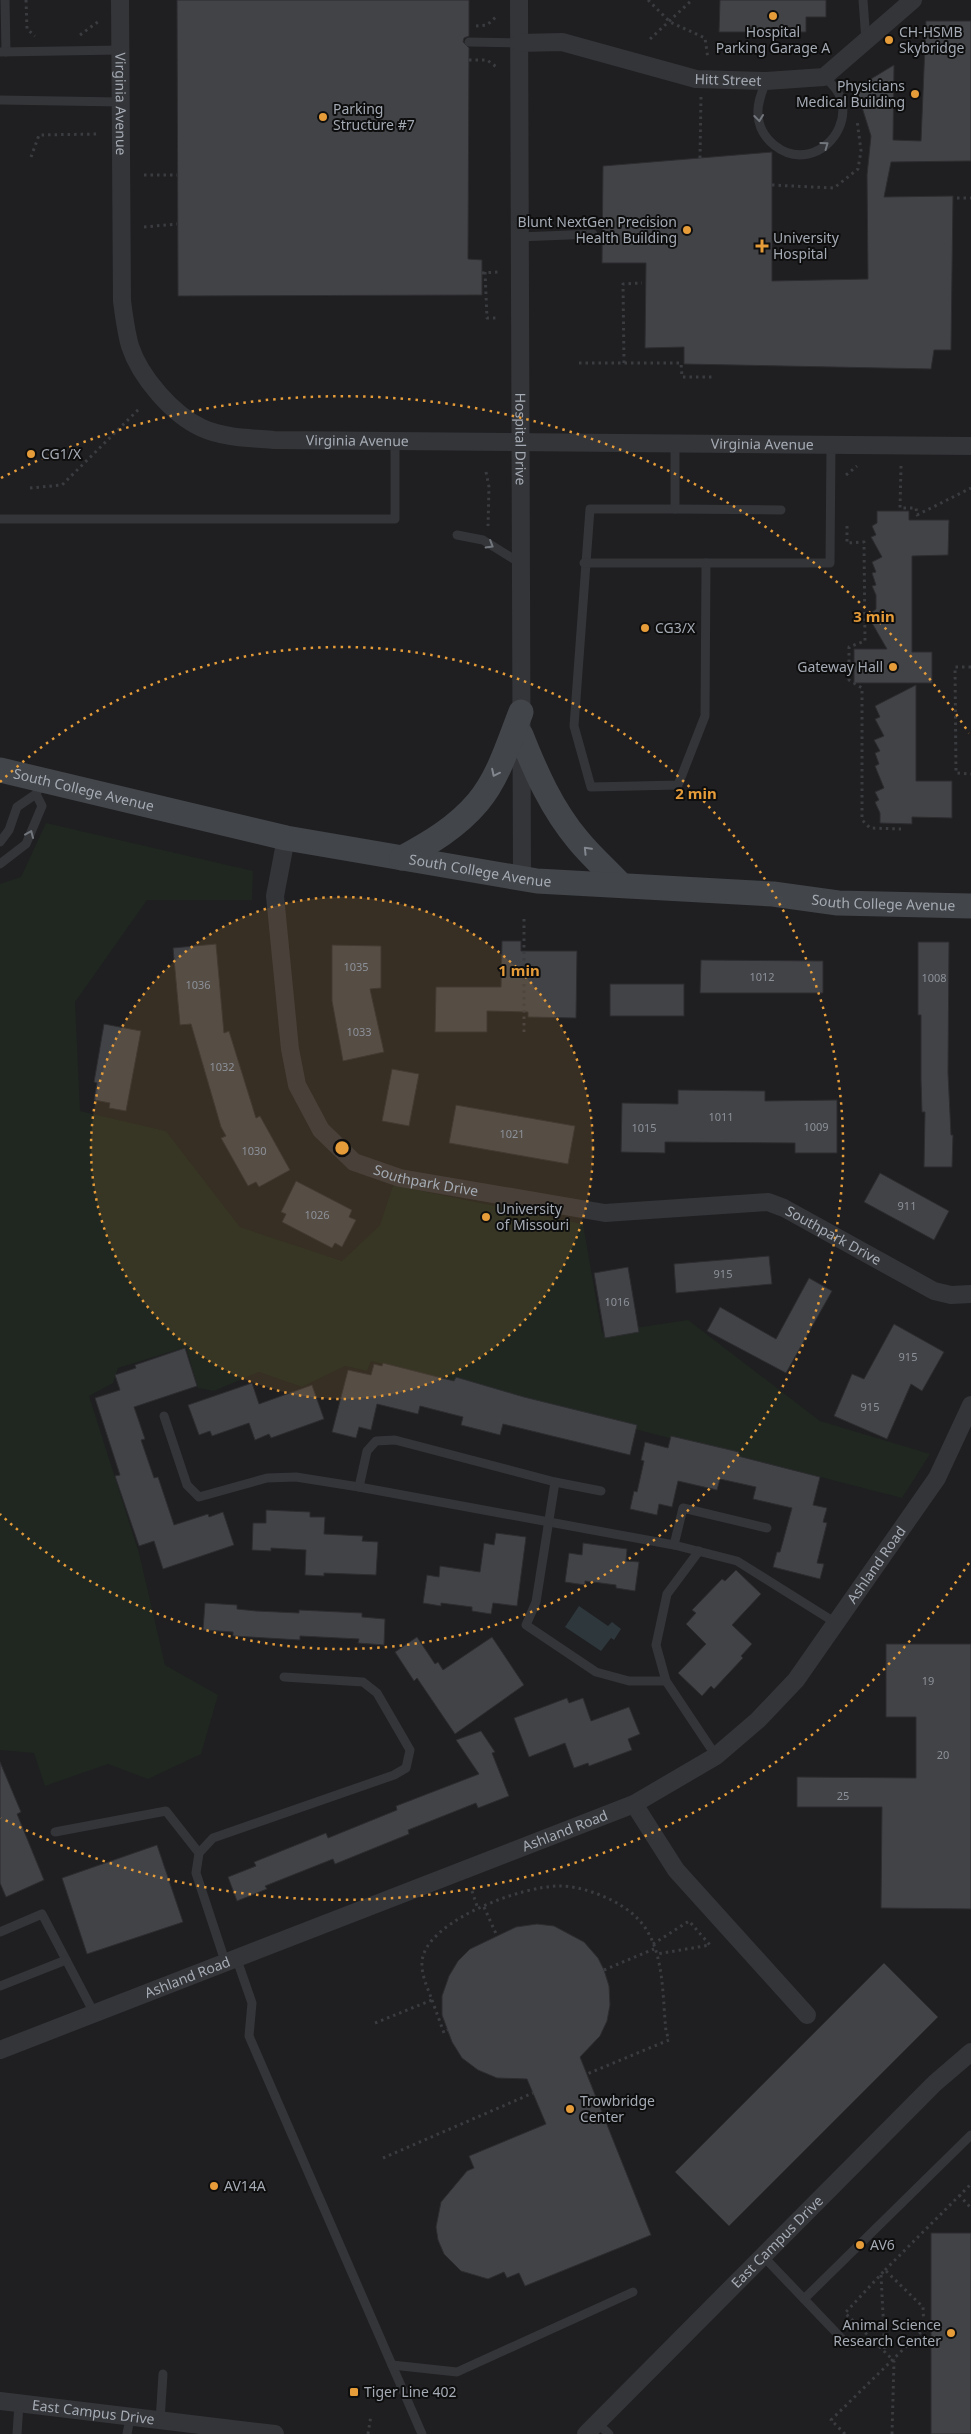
<svg xmlns="http://www.w3.org/2000/svg" width="971" height="2434" font-family="'Noto Sans',sans-serif">
	<rect width="100%" height="100%" fill="#131314"/>
	<rect fill="#1f1f21" x="0" y="0" width="971" height="2434"/>
	<polygon fill="#1f2720" points="46,823 253,871 252,900 147,900 75,1002 80,1111 166,1131 240,1227 342,1261 380,1225 393,1185 583,1224 602,1333 688,1320 820,1421 930,1454 902,1498 371,1361 367,1371 345,1366 302,1387 259,1372 214,1391 198,1388 186,1347 118,1368 113,1383 89,1396 139,1553 165,1665 218,1695 201,1754 148,1779 108,1764 45,1786 34,1753 0,1750 0,884 21,877"/>
	<polygon fill="#2d373c" points="579,1606 608,1626 612,1622 621,1629 614,1640 611,1638 601,1651 565,1627"/>
	<g fill="#424347" stroke="#2d2d30">
		<polygon points="177,0 469,0 469,36 464,38 463,42 469,48 468,259 482,260 482,295 178,296"/>
		<polygon points="720,0 826,0 826,17 806,17 806,32 719,32"/>
		<polygon points="926,21 971,21 971,161 891,162 884,197 953,196 951,350 934,350 931,369 684,364 684,347 645,348 646,263 602,263 603,166 772,152 772,281 868,279 867,175 871,136 856,88 894,65 893,140 921,141"/>
		<polygon points="877,511 909,511 909,520 949,520 948,555 912,556 912,652 932,652 932,683 854,683 854,649 887,649 872,623 875,620 872,612 876,609 876,595 872,586 876,585 872,573 876,572 872,562 882,557 871,537 876,535 872,526 877,523"/>
		<polygon points="916,685 916,781 952,781 952,818 912,817 912,824 880,823 880,813 875,802 879,800 875,792 884,788 875,766 879,764 875,753 880,751 874,740 884,736 875,719 880,717 875,706"/>
		<polygon points="502,941 521,941 521,951 577,951 576,1018 528,1017 528,1012 487,1011 487,1032 435,1032 436,987 501,987"/>
		<polygon points="918,942 949,942 948,1073 951,1135 953,1135 952,1167 924,1167 925,1112 922,1112 921,1079 921,1015 918,1015"/>
		<polygon points="216,944 224,1033 229,1031 256,1118 260,1116 290,1170 259,1187 256,1182 248,1186 221,1138 226,1136 221,1127 191,1024 180,1025 173,948"/>
		<polygon points="332,945 381,946 381,988 370,989 384,1052 343,1061 332,1001"/>
		<polygon points="701,960 823,961 823,993 700,993"/>
		<rect x="610" y="984" width="74" height="32"/>
		<polygon points="104,1024 141,1031 126,1111 109,1108 110,1103 94,1100 97,1083 94,1082"/>
		<polygon points="392,1069 419,1074 409,1126 382,1121"/>
		<polygon points="678,1090 765,1091 765,1101 837,1100 837,1153 795,1153 795,1143 665,1142 665,1153 621,1152 622,1103 678,1104"/>
		<polygon points="456,1105 575,1126 568,1164 449,1143"/>
		<polygon points="880,1173 949,1211 934,1240 864,1202"/>
		<polygon points="296,1181 352,1210 349,1217 356,1220 342,1247 335,1243 332,1248 282,1222 286,1214 281,1212"/>
		<polygon points="769,1256 772,1284 676,1293 674,1264"/>
		<polygon points="628,1267 639,1332 605,1338 594,1273"/>
		<polygon points="809,1278 832,1291 786,1373 707,1331 720,1307 776,1339"/>
		<polygon points="894,1324 944,1352 922,1391 911,1384 887,1439 834,1416 852,1374 864,1379"/>
		<polygon points="185,1348 197,1386 134,1407 145,1439 141,1440 154,1478 158,1477 174,1525 208,1514 209,1517 223,1512 234,1545 163,1569 154,1541 139,1546 115,1476 120,1475 95,1398 120,1390 115,1375 136,1368 135,1365"/>
		<polygon points="383,1363 454,1381 456,1377 524,1397 637,1425 630,1455 503,1424 500,1435 461,1425 463,1417 420,1406 418,1414 377,1404 371,1430 359,1427 356,1438 332,1432 348,1370 371,1375 374,1364 382,1366"/>
		<polygon points="252,1383 259,1404 312,1385 324,1419 271,1438 269,1434 255,1440 249,1423 212,1436 210,1431 199,1435 188,1405"/>
		<polygon points="671,1436 739,1452 738,1456 820,1477 813,1505 827,1508 823,1522 827,1523 817,1563 824,1564 820,1579 773,1567 777,1552 780,1552 792,1508 753,1499 756,1487 720,1479 717,1490 678,1481 672,1507 659,1504 657,1515 630,1509 634,1491 637,1492 644,1461 641,1460 645,1442 668,1448"/>
		<polygon points="266,1510 310,1512 310,1517 325,1517 324,1534 363,1536 362,1541 378,1542 376,1575 324,1573 324,1576 305,1575 306,1550 271,1548 271,1551 252,1550 253,1523 266,1523"/>
		<polygon points="496,1533 526,1537 517,1606 493,1603 491,1614 472,1611 472,1607 441,1603 441,1606 423,1603 427,1575 439,1577 440,1566 480,1572 484,1543 494,1545"/>
		<polygon points="583,1543 627,1549 626,1561 639,1562 635,1591 616,1588 616,1585 585,1581 585,1585 565,1582 569,1553 582,1555"/>
		<polygon points="736,1570 761,1594 732,1625 752,1644 741,1656 743,1658 714,1689 711,1686 702,1696 678,1673 706,1644 686,1624 696,1613 692,1610 722,1579 725,1581"/>
		<polygon points="205,1603 237,1605 237,1609 256,1611 299,1613 299,1610 362,1613 362,1617 385,1619 384,1645 358,1643 359,1639 300,1636 300,1640 233,1636 233,1632 203,1630"/>
		<polygon points="417,1637 435,1664 438,1662 443,1670 492,1637 524,1685 455,1734 417,1678 414,1681 395,1652"/>
		<polygon points="886,1644 971,1644 971,1909 881,1908 882,1807 797,1807 797,1777 916,1778 916,1717 886,1717"/>
		<polygon points="567,1698 569,1703 583,1698 591,1721 629,1707 640,1734 628,1739 632,1750 589,1766 588,1763 574,1768 565,1743 529,1757 514,1718"/>
		<polygon points="481,1731 495,1752 492,1753 509,1796 478,1808 476,1803 408,1830 409,1834 335,1864 333,1859 265,1886 267,1889 237,1901 228,1877 256,1866 254,1862 326,1833 328,1838 397,1810 396,1806 479,1774 456,1740"/>
		<polygon points="0,1762 21,1812 17,1814 44,1880 6,1897 0,1883"/>
		<polygon points="157,1845 183,1922 87,1954 62,1878"/>
		<polygon points="537,1924 554,1926 584,1942 598,1958 604,1970 609,1986 610,2005 607,2021 600,2036 580,2057 651,2235 525,2286 519,2273 507,2278 504,2272 488,2279 461,2271 444,2254 438,2240 436,2227 441,2202 467,2171 474,2168 469,2156 546,2124 527,2079 497,2078 478,2070 462,2058 452,2042 442,2015 442,1996 449,1976 458,1961 470,1949 516,1927"/>
		<polygon points="884,1963 938,2017 729,2226 675,2172"/>
		<rect x="931" y="2233" width="40" height="201"/>
	</g>
	<g fill="none" stroke-linecap="round" stroke-linejoin="round">
		<g stroke="#3a3c40" stroke-width="3" stroke-dasharray="2.5 4" stroke-linecap="butt">
			<polyline points="26,0 27,29 35,36"/>
			<polyline points="648,0 670,22 705,38 708,59"/>
			<polyline points="476,26 487,25 497,16"/>
			<polyline points="80,35 99,21"/>
			<polyline points="650,39 692,0"/>
			<polyline points="469,60 487,60 498,68"/>
			<polyline points="31,157 39,135 97,134"/>
			<polyline points="700,158 701,96"/>
			<polyline points="144,175 177,175"/>
			<polyline points="772,185 834,188 858,169 861,151 857,120"/>
			<polyline points="957,198 971,198"/>
			<polyline points="144,227 177,224"/>
			<polyline points="485,272 487,318 498,318"/>
			<polyline points="482,273 498,272"/>
			<polyline points="579,363 681,363 682,377 714,377"/>
			<polyline points="624,363 623,284 642,283"/>
			<polyline points="901,466 900,508 916,508 917,515 971,488"/>
			<polyline points="486,472 489,487 488,526"/>
			<polyline points="846,475 857,466"/>
			<polyline points="30,488 62,485 140,408"/>
			<polyline points="847,526 847,543 864,542 865,641 849,647 849,680 862,688 862,820 870,828 901,829"/>
			<polyline points="971,667 955,667 956,773 971,774"/>
			<polyline points="524,1032 524,915"/>
			<polyline points="472,1891 478,1909"/>
			<polyline points="484,1907 497,1936"/>
			<polyline points="653,1944 689,1921 710,1945 657,1954"/>
			<polyline points="604,1970 654,1949"/>
			<polyline points="432,2000 444,2033 448,2030"/>
			<path d="M 375,2023 L 432,2000 C 427,1986 419,1971 423,1956 C 434,1918 523,1886 559,1886 C 584,1886 620,1900 638,1919 C 665,1947 662,1994 666,2031 L 669,2040 L 587,2074"/>
			<polyline points="383,2158 533,2093"/>
			<polyline points="959,2195 971,2208"/>
			<polyline points="885,2270 971,2184"/>
			<polyline points="881,2275 885,2353"/>
			<polyline points="368,2434 371,2415"/>
			<polyline points="845,2434 831,2420 924,2329 923,2307 885,2270 845,2313 894,2361"/>
			<polyline points="892,2434 894,2361"/>
		</g>
		<g stroke="#343539" stroke-width="9">
			<polyline points="5,0 6,52"/>
			<polyline points="863,0 866,41"/>
			<polyline points="469,42 519,43"/>
			<polyline points="0,52 120,50"/>
			<path d="M 766,81 C 762,92 757,103 758,114 C 759,139 784,159 808,154 C 836,148 854,112 835,88 C 832,84 828,80 824,77"/>
			<polyline points="0,100 121,102"/>
			<polyline points="519,237 593,234"/>
			<polyline points="675,445 675,509 590,509 574,726 591,787 678,785 705,716 706,563"/>
			<polyline points="675,509 781,510"/>
			<polyline points="0,519 395,519 395,441"/>
			<polyline points="457,535 483,540 520,563"/>
			<polyline points="584,563 830,563 831,445"/>
			<polyline points="0,842 9,830 17,807 36,794 38,790"/>
			<polyline points="0,864 26,844 42,806 36,794"/>
			<polyline points="164,1416 187,1485 199,1497 267,1478 296,1477 359,1487 674,1545 737,1561 836,1623"/>
			<polyline points="359,1487 367,1451 376,1441 395,1440 555,1482"/>
			<polyline points="601,1491 555,1482 536,1602 526,1625 596,1672 629,1681 666,1681"/>
			<polyline points="674,1545 683,1508 767,1528"/>
			<polyline points="699,1551 667,1594 656,1645 666,1681 716,1756"/>
			<polyline points="55,1832 166,1811 199,1853"/>
			<polyline points="0,1932 42,1914 94,2013"/>
			<polyline points="236,1957 252,2003 249,2036 422,2434"/>
			<polyline points="225,1961 196,1873 199,1853 213,1838 394,1775 406,1768 410,1750 377,1693 363,1682 284,1677"/>
			<polyline points="0,1986 66,1960"/>
			<polyline points="763,2256 846,2343"/>
			<polyline points="804,2299 971,2135"/>
			<polyline points="392,2365 457,2372 633,2292"/>
			<polyline points="160,2421 163,2374"/>
			<polyline points="597,2423 609,2434"/>
			<polyline points="17,2434 19,2404"/>
			<polyline points="127,2434 130,2418"/>
		</g>
		<g stroke="#343539" stroke-width="18">
			<path id="s1" d="M 120,0 L 122,301 C 124,316 126,332 130,346 C 140,377 173,415 202,428 C 224,438 250,438 274,440 L 971,446"/>
			<path id="s2" d="M 519,0 L 522,878"/>
			<path id="s3" d="M 519,43 L 562,42 L 696,79 L 766,81 L 824,77 L 913,0"/>
			<path id="s4" d="M 286,838 L 275,896 L 290,1049 L 297,1085 L 321,1130 L 354,1162 L 400,1178 L 605,1213 L 768,1202 L 784,1208 L 934,1291 L 951,1295 L 971,1294"/>
			<polyline points="634,1804 676,1870 807,2015"/>
			<path id="s5" d="M 0,2050 L 634,1804 L 716,1756 L 758,1720 L 796,1680 L 937,1478 L 971,1405"/>
			<path id="s6" d="M 0,2401 L 275,2434"/>
			<path id="s7" d="M 586,2434 L 935,2083 L 971,2052"/>
		</g>
		<g stroke="#424549" stroke-width="25">
			<path d="M 521,735 C 536,773 552,809 578,840 C 591,856 607,870 621,885"/>
			<path id="s8" d="M 0,770 L 286,838 L 537,881 L 773,894 L 838,903 L 971,906"/>
			<path d="M 402,858 C 430,843 457,827 478,802 C 499,777 509,742 521,712"/>
		</g>
	</g>
	<defs><path id="oneway-chevron" d="M-2-3.5L2.5 0L-2 3.5" fill="none" stroke-width="1.6" stroke-linecap="round" stroke-linejoin="round" transform="scale(1.25)"/></defs>
	<g stroke="#72767d">
		<use href="#oneway-chevron" transform="translate(759 118) rotate(83)"/>
		<use href="#oneway-chevron" transform="translate(825 145) rotate(-36)"/>
		<use href="#oneway-chevron" transform="translate(490 545) rotate(31)"/>
		<use href="#oneway-chevron" transform="translate(30 834) rotate(-67)"/>
	</g>
	<g stroke="#82878f">
		<use href="#oneway-chevron" transform="translate(495 773) rotate(116)"/>
		<use href="#oneway-chevron" transform="translate(587 850) rotate(-134)"/>
	</g>
	<circle cx="342" cy="1148" r="251" fill="#e69c39" fill-opacity=".12"/>
	<g fill="none" stroke="#e69c39" stroke-width="2.5" stroke-dasharray="2.5 5">
		<circle cx="342" cy="1148" r="251"/>
		<path d="M0 782A501 501 0 1 1 0 1514"/>
		<path d="M969 1563A752 752 0 0 1 1 1818M1 478A752 752 0 0 1 969 733"/>
	</g>
	<g fill="#e69c39" stroke="#0e0e0f" stroke-width="2">
		<circle cx="773" cy="16" r="5"/>
		<circle cx="889" cy="40" r="5"/>
		<circle cx="915" cy="94" r="5"/>
		<circle cx="323" cy="117" r="5"/>
		<circle cx="687" cy="230" r="5"/>
		<path d="M759.5 238.5h5v5h5v5h-5v5h-5v-5h-5v-5h5z"/>
		<circle cx="31" cy="454" r="5"/>
		<circle cx="645" cy="628" r="5"/>
		<circle cx="893" cy="667" r="5"/>
		<circle cx="486" cy="1217" r="5"/>
		<circle cx="570" cy="2109" r="5"/>
		<circle cx="214" cy="2186" r="5"/>
		<circle cx="860" cy="2245" r="5"/>
		<circle cx="951" cy="2333" r="5"/>
		<rect x="349" y="2387" width="10" height="10" rx="2.5"/>
	</g>
	<g text-anchor="middle" stroke-width="4" stroke-linejoin="round" paint-order="stroke">
		<g font-size="11" fill="#8c9199">
			<text x="356" y="971">1035</text>
			<text x="762" y="981">1012</text>
			<text x="934" y="982">1008</text>
			<text x="198" y="989">1036</text>
			<text x="359" y="1036">1033</text>
			<text x="222" y="1071">1032</text>
			<text x="721" y="1121">1011</text>
			<text x="816" y="1131">1009</text>
			<text x="644" y="1132">1015</text>
			<text x="512" y="1138">1021</text>
			<text x="254" y="1155">1030</text>
			<text x="907" y="1210">911</text>
			<text x="317" y="1219">1026</text>
			<text x="723" y="1278">915</text>
			<text x="617" y="1306">1016</text>
			<text x="908" y="1361">915</text>
			<text x="870" y="1411">915</text>
			<text x="928" y="1685">19</text>
			<text x="943" y="1759">20</text>
			<text x="843" y="1800">25</text>
		</g>
		<g font-size="14" fill="#a5abb4" stroke="#0e0e0f" text-anchor="start">
			<text x="773" y="37" text-anchor="middle">Hospital<tspan x="773" dy="16">Parking Garage A</tspan></text>
			<text x="899" y="37">CH-HSMB<tspan x="899" dy="16">Skybridge</tspan></text>
			<text x="905" y="91" text-anchor="end">Physicians<tspan x="905" dy="16">Medical Building</tspan></text>
			<text x="333" y="114">Parking<tspan x="333" dy="16">Structure #7</tspan></text>
			<text x="677" y="227" text-anchor="end">Blunt NextGen Precision<tspan x="677" dy="16">Health Building</tspan></text>
			<text x="773" y="243">University<tspan x="773" dy="16">Hospital</tspan></text>
			<text x="41" y="459">CG1/X</text>
			<text x="655" y="633">CG3/X</text>
			<text x="883" y="672" text-anchor="end">Gateway Hall</text>
			<text x="496" y="1214">University<tspan x="496" dy="16">of Missouri</tspan></text>
			<text x="580" y="2106">Trowbridge<tspan x="580" dy="16">Center</tspan></text>
			<text x="224" y="2191">AV14A</text>
			<text x="870" y="2250">AV6</text>
			<text x="941" y="2330" text-anchor="end">Animal Science<tspan x="941" dy="16">Research Center</tspan></text>
			<text x="364" y="2397">Tiger Line 402</text>
		</g>
		<g font-size="14" fill="#a5abb4" stroke="#0e0e0f">
			<text dy="5" stroke="none"><textPath href="#s3" startOffset="214">Hitt Street</textPath></text>
			<text dy="5" stroke="none"><textPath href="#s1" startOffset="104">Virginia Avenue</textPath></text>
			<text dy="5" stroke="none"><textPath href="#s2" startOffset="439">Hospital Drive</textPath></text>
			<text dy="5" stroke="none"><textPath href="#s1" startOffset="615">Virginia Avenue</textPath></text>
			<text dy="5" stroke="none"><textPath href="#s1" startOffset="1020">Virginia Avenue</textPath></text>
			<text dy="5" stroke="none"><textPath href="#s8" startOffset="86">South College Avenue</textPath></text>
			<text dy="5" stroke="none"><textPath href="#s8" startOffset="491">South College Avenue</textPath></text>
			<text dy="5" stroke="none"><textPath href="#s8" startOffset="896">South College Avenue</textPath></text>
			<text dy="5" stroke="none"><textPath href="#s4" startOffset="421">Southpark Drive</textPath></text>
			<text dy="5" stroke="none"><textPath href="#s4" startOffset="840">Southpark Drive</textPath></text>
			<text dy="5" stroke="none"><textPath href="#s5" startOffset="1026">Ashland Road</textPath></text>
			<text dy="5" stroke="none"><textPath href="#s5" startOffset="606">Ashland Road</textPath></text>
			<text dy="5" stroke="none"><textPath href="#s5" startOffset="201">Ashland Road</textPath></text>
			<text dy="5" stroke="none"><textPath href="#s7" startOffset="271">East Campus Drive</textPath></text>
			<text dy="5" stroke="none"><textPath href="#s6" startOffset="94">East Campus Drive</textPath></text>
		</g>
	</g>
	<circle cx="342" cy="1148" r="8" fill="#e69c39" stroke="#0e0e0f" stroke-width="2.5"/>
	<g font-size="15" text-anchor="middle" font-weight="bold" fill="#e69c39" stroke="#0e0e0f" stroke-width="4" stroke-linejoin="round" paint-order="stroke">
		<text x="874" y="622">3 min</text>
		<text x="696" y="799">2 min</text>
		<text x="519" y="976">1 min</text>
	</g>
</svg>
